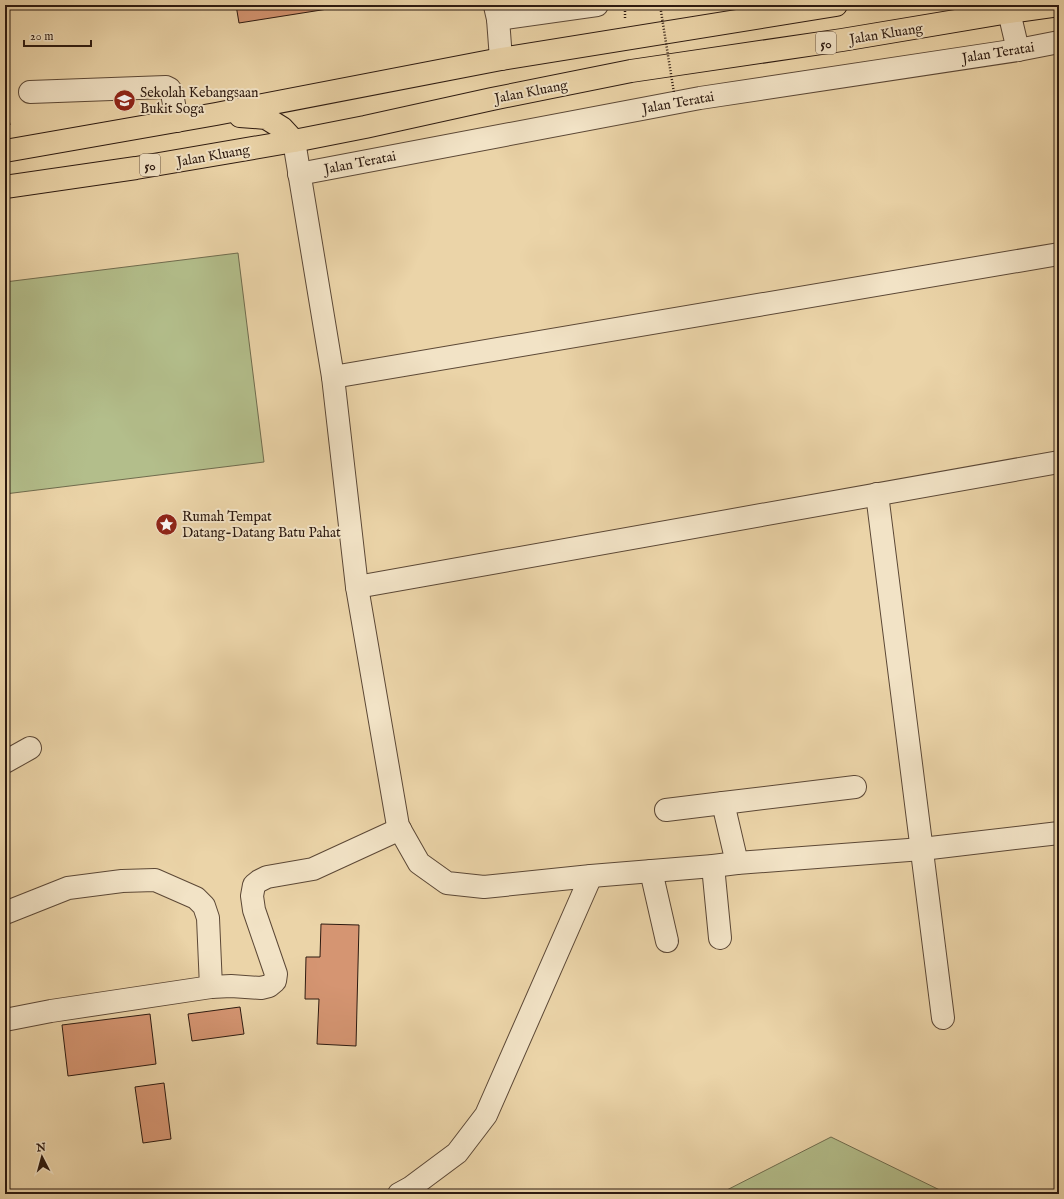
<svg xmlns="http://www.w3.org/2000/svg" width="1064" height="1199" font-family="'IM FELL English',serif">
	<rect width="100%" height="100%" fill="#ebd4a8"/>
	<filter id="stains"><feTurbulence type="fractalNoise" baseFrequency=".005" numOctaves="4"/><feColorMatrix values="0 0 0 0 .2 0 0 0 0 .09 0 0 0 0 .02 0 0 0 .5 -.17"/></filter>
	<radialGradient id="worn" r=".72"><stop offset=".6" stop-color="#630" stop-opacity="0"/><stop offset="1" stop-color="#630" stop-opacity=".3"/></radialGradient>
	<g fill="#b3be8b" stroke="#706c4e">
		<polygon points="238,253 264,462 5,494 5,282"/>
		<polygon points="831,1137 948,1194 719,1194"/>
	</g>
	<g fill="#d59572" stroke="#2d1a10">
		<polygon points="236,5 353,5 239,23"/>
		<polygon points="5,96 10,125 5,126"/>
		<polygon points="321,924 359,925 356,1046 317,1044 319,999 305,999 306,957 320,957"/>
		<polygon points="240,1007 244,1034 192,1041 188,1014"/>
		<polygon points="150,1014 156,1064 68,1076 62,1025"/>
		<polygon points="164,1083 171,1139 143,1143 135,1087"/>
	</g>
	<g fill="none" stroke-linecap="round" stroke-linejoin="round">
		<defs>
			<g id="minor">
				<polyline points="495,6 498,19 501,59"/>
				<polyline points="1009,12 1018,50"/>
				<polyline points="498,19 597,5"/>
				<polyline points="30,92 166,87 170,89 172,93 177,121"/>
				<polyline points="294,141 333,377 357,587 398,826 419,863 447,883 484,887 591,876 713,866 737,863 922,849 1059,833"/>
				<polyline points="299,174 700,98 1018,50 1059,42"/>
				<polyline points="333,377 1059,254"/>
				<polyline points="877,494 943,1018"/>
				<polyline points="357,587 1059,462"/>
				<polyline points="5,762 30,748"/>
				<polyline points="723,803 855,787"/>
				<polyline points="666,810 723,803 737,863"/>
				<polyline points="713,866 720,938"/>
				<polyline points="651,871 667,941"/>
				<polyline points="5,913 68,888 122,881 155,880 196,898 204,906 208,918 211,987"/>
				<polyline points="5,1020 51,1011 211,987 231,986 261,988 269,986 275,981 276,974 254,910 252,896 254,885 259,881 267,877 313,869 400,829"/>
				<polyline points="399,1194 410,1188 457,1153 486,1115 591,876"/>
			</g>
			<g id="highway">
				<polyline points="240,116 266,118 282,128 294,141"/>
				<polyline points="5,151 216,114 501,59 836,5"/>
				<polyline points="5,187 136,168 294,141 365,127 492,99 631,71 842,40 1009,12 1059,5"/>
			</g>
		</defs>
		<use href="#minor" stroke="#5c4836" stroke-width="24"/>
		<use href="#highway" stroke="#2d1a10" stroke-width="24"/>
		<polyline stroke="#2d1a10" stroke-width="2.5" stroke-dasharray="1 2" stroke-linecap="butt" points="625,18 625,8 640,5"/>
		<use href="#minor" stroke="#f2e3c6" stroke-width="22"/>
		<use href="#highway" stroke="#ebd4a8" stroke-width="22"/>
		<polyline stroke="#2d1a10" stroke-width="2.5" stroke-dasharray="1 2" stroke-linecap="butt" points="660,5 674,93"/>
	</g>
	<defs>
		<symbol id="school-disc" viewBox="-11 -11 22 22"><circle r="9.5" fill="#8f2418" stroke="#f2e3c6"/><path d="M0-5L7-2L0 1L-7-2ZM-4 1L0 2.5L4 1V4Q0 6-4 4Z" fill="#fff"/></symbol>
		<symbol id="sight-disc" viewBox="-11 -11 22 22"><circle r="9.5" fill="#8f2418" stroke="#f2e3c6"/><path d="M0-6L1.8-2.2L6-1.7L2.9 1.2L3.7 5.4L0 3.3L-3.7 5.4L-2.9 1.2L-6-1.7L-1.8-2.2Z" fill="#fff"/></symbol>
	</defs>
	<g fill-rule="evenodd">
		<use href="#school-disc" x="112" y="88" width="25" height="25"/>
		<use href="#sight-disc" x="154" y="512" width="25" height="25"/>
	</g>
	<g text-anchor="middle" stroke-width="4" stroke-linejoin="round" paint-order="stroke">
		<g fill="#f2e3c6" stroke="#685647" stroke-width="1">
			<rect x="816" y="32" width="20" height="22" rx="3"/>
			<rect x="140" y="154" width="20" height="22" rx="3"/>
		</g>
		<g font-size="13" font-weight="bold" fill="#2d1a10">
			<text x="826" y="48">50</text>
			<text x="150" y="170">50</text>
		</g>
		<g font-size="14" fill="#2d1a10" stroke="#f2e3c6">
			<text transform="translate(886 33) rotate(-9)" y="5">Jalan Kluang</text>
			<text transform="translate(998 52) rotate(-9)" y="5">Jalan Teratai</text>
			<text transform="translate(531 91) rotate(-11)" y="5">Jalan Kluang</text>
			<text transform="translate(678 102) rotate(-10)" y="5">Jalan Teratai</text>
			<text transform="translate(213 155) rotate(-10)" y="5">Jalan Kluang</text>
			<text transform="translate(360 162) rotate(-11)" y="5">Jalan Teratai</text>
		</g>
		<g font-size="14" fill="#2d1a10" stroke="#f2e3c6" text-anchor="start">
			<text x="140" y="97">Sekolah Kebangsaan<tspan x="140" dy="16">Bukit Soga</tspan></text>
			<text x="182" y="521">Rumah Tempat<tspan x="182" dy="16">Datang-Datang Batu Pahat</tspan></text>
		</g>
	</g>
	<rect width="1064" height="1199" fill="none" stroke="#ebd4a8" stroke-width="20"/>
	<rect x="6" y="6" width="1052" height="1187" fill="none" stroke="#2d1a10" stroke-width="2"/>
	<rect x="10" y="10" width="1044" height="1179" fill="none" stroke="#2d1a10"/>
	<g transform="translate(42 1157) rotate(354)" stroke="#f2e3c6" stroke-width="3" paint-order="stroke">
	<path d="M0-3L7 15L0 10L-7 15Z" fill="#2d1a10"/>
	<text y="-6" font-size="11" font-weight="bold" text-anchor="middle" fill="#2d1a10">N</text>
	</g>
	<path d="M24 40v6h67v-6" fill="none" stroke="#2d1a10" stroke-width="2"/>
	<text x="30" y="40" font-size="12" fill="#2d1a10" stroke="#f2e3c6" stroke-width="3" paint-order="stroke">20 m</text>
	<rect width="100%" height="100%" filter="url(#stains)"/>
	<rect width="100%" height="100%" fill="url(#worn)"/>
</svg>
